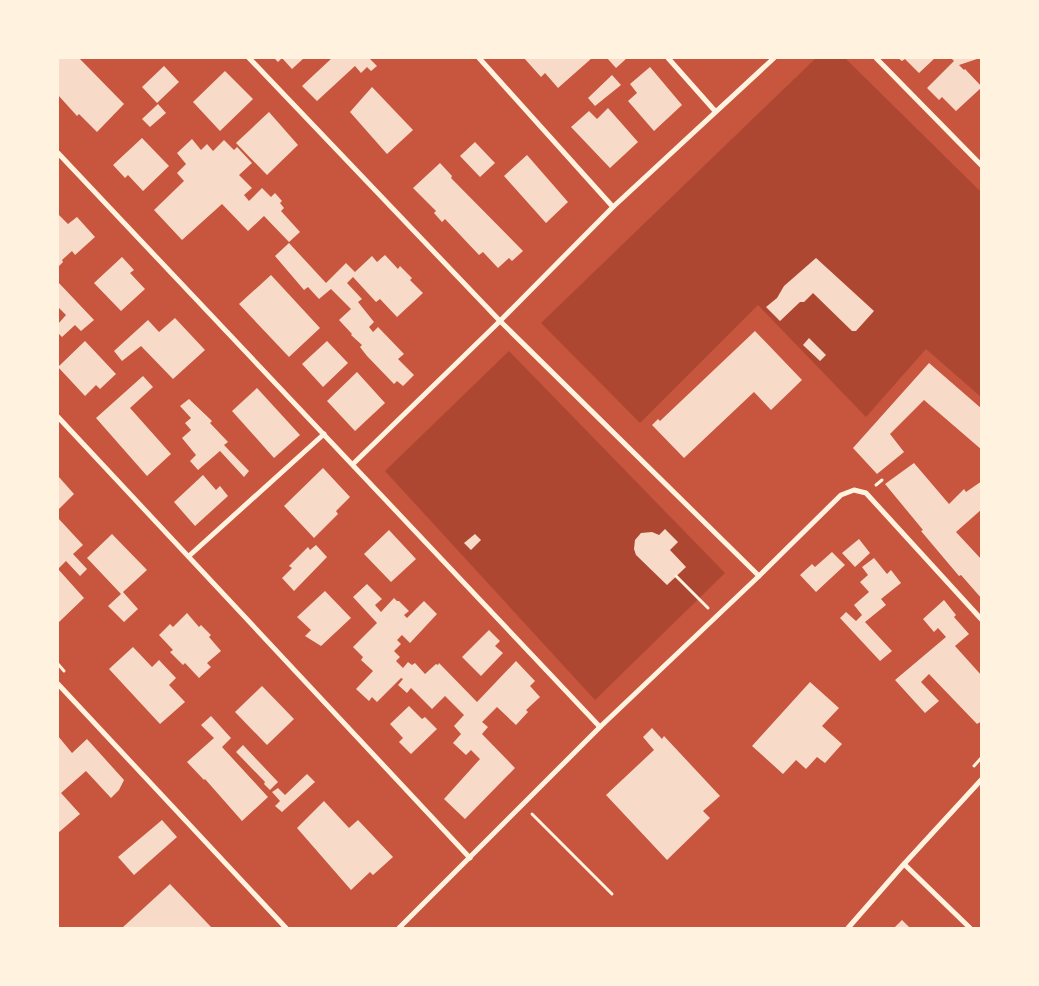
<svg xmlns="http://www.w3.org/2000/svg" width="1039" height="986" font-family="Mulish,sans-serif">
	<rect width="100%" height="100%" fill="#c8553d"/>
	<g fill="#ae4732">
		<polygon points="816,58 845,58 981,192 981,397 926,349 866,417 758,305 640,423 541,323"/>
		<polygon points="509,351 725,573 595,700 385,471"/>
	</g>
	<g fill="#f7dbc8">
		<polygon points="58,58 79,58 124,104 97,132 79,114 77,116 58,95"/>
		<polygon points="274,58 304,58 292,69 282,58 278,62"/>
		<polygon points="332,58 369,58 377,66 371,71 367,67 361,73 355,66 317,101 302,86"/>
		<polygon points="524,58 592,58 558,88 545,73 541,77"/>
		<polygon points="607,58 627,58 616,68"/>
		<polygon points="898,58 935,58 919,73 905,59 902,61"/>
		<polygon points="951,58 980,58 959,65 964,70 965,69 982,87 956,111 942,97 939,100 927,88 954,61"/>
		<polygon points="164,66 179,82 157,103 142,87"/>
		<polygon points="650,67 682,105 654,131 628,101 637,93 630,84"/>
		<polygon points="225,71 253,99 220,131 193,102"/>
		<polygon points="612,75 621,85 595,106 588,98"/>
		<polygon points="372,87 413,130 387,154 350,112"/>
		<polygon points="158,104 166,113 150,127 142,119"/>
		<polygon points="608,108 638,142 610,168 571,127 589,111 597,119"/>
		<polygon points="269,112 298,145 267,175 236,143"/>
		<polygon points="142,138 169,166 143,191 128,175 125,178 113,165"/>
		<polygon points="192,139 201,150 207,144 213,151 224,140 234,150 237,147 252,163 239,175 252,188 244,195 249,201 262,188 271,197 275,193 282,201 280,203 284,208 281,211 300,232 289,242 264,216 248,231 222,204 182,240 154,210 184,181 177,173 186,164 177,153"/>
		<polygon points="475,142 495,163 480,177 460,156"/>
		<polygon points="527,155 568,202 546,223 504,176"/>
		<polygon points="440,163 452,176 451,178 523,251 512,261 509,258 498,268 483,252 479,255 445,219 442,222 434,213 436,211 413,188"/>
		<polygon points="58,214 68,224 77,217 95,237 75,255 72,251 62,260 63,262 58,267"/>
		<polygon points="289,243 326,283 346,263 355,272 372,256 377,262 385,255 398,269 400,266 412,278 410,280 423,293 397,317 380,299 376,302 353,277 347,283 362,299 358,302 374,322 369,327 373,332 378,327 404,354 398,359 414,375 403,386 397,381 394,384 367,356 360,347 362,345 351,335 352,334 339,320 351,309 331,289 319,299 308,287 304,290 275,256"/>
		<polygon points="122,257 134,270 130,273 145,289 121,311 94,283"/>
		<polygon points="816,258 874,311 856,331 852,331 813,293 804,302 800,302 780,321 766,307 777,298 784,286"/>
		<polygon points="271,275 320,328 289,357 239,304"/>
		<polygon points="58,282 94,320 81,331 75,325 62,337 58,333 58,324 66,315 58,307"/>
		<polygon points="175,318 205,350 173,379 141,346 122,361 114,351 148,320 159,332"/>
		<polygon points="755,331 802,380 771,410 754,392 684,458 652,425 658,419 660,421"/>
		<polygon points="809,338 826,355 820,361 803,345"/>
		<polygon points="85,341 116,374 100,389 96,385 85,396 58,367"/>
		<polygon points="327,341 348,363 323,387 302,364"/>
		<polygon points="929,363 982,409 982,450 924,400 890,434 904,452 877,474 853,448"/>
		<polygon points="357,372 385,403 355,431 327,401"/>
		<polygon points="143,376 153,387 130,408 171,454 147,476 96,418"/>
		<polygon points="257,388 300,435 274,458 232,411"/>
		<polygon points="189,399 212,421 210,423 228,442 224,445 249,471 244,477 220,451 198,470 190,461 196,455 182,438 191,430 185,423 191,418 180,406"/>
		<polygon points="914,463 949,504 964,489 966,492 982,481 982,509 956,532 982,560 982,599 961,575 959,576 921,531 923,530 885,484"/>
		<polygon points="323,468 350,497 336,511 338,514 314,538 284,506"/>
		<polygon points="203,475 216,490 220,486 228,496 195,526 174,502"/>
		<polygon points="58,476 74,494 58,510"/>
		<polygon points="58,518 83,545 73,554 87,569 80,576 66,561 58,569 84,598 58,623"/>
		<polygon points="665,529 678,542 670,550 686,567 667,585 636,555 634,549 635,540 641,533 652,532 659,535"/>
		<polygon points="389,530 416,559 391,582 364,554"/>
		<polygon points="112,534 147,570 123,592 138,609 124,622 108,606 121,594 87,558"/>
		<polygon points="475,534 481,540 471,550 464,543"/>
		<polygon points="859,539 870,553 855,567 842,553"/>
		<polygon points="316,545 327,557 294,591 282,578 292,568 289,566 308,547 310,550"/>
		<polygon points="832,552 845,565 816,592 800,575 812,564 815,567"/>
		<polygon points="874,558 887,574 891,570 901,583 881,599 886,605 865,622 892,651 880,661 840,618 846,612 856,621 862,615 854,605 869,592 860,582 868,575 862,567"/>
		<polygon points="367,584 382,599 375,605 381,612 394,598 397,601 399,601 409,611 404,615 407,618 424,601 437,614 410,643 402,635 397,640 401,644 394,651 400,657 396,661 403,668 408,662 412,665 415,663 425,674 436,664 438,665 439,663 477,702 516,661 535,681 530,686 540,697 526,710 528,712 516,725 497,707 482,722 488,727 482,734 515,768 465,819 444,799 480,759 471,750 466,755 453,743 461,734 454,726 464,715 445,696 432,709 411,688 407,693 398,685 403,679 401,678 377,702 372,697 369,701 356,689 373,671 361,660 363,657 353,647 377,623 353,597"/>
		<polygon points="325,591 351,618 321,646 305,636 311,630 297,617"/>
		<polygon points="944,600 956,615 954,617 969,634 955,646 982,676 982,721 977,724 929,674 921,682 939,701 925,713 895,680 946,637 938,628 934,632 923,619"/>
		<polygon points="187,613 199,627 201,625 211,635 209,637 221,651 207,663 211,667 199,678 185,663 183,665 170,652 173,650 159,635 170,624 173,627"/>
		<polygon points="489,630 500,641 495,646 503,653 481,676 462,657"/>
		<polygon points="133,647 152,667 159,660 176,678 169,685 185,702 160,724 109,669"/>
		<polygon points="810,682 839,708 822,726 842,744 825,763 817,757 806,769 796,760 783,774 752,746"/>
		<polygon points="262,686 294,719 267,745 235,712"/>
		<polygon points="409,706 422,719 425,717 437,729 411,754 399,742 403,738 390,724"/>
		<polygon points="211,716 231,738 222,747 268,797 242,821 205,779 204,780 187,762 214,738 201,725"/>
		<polygon points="652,728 662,739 664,736 720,796 703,811 710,818 667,860 606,795 654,750 643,737"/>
		<polygon points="58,736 72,753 87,739 124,780 119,790 111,798 86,771 61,793 80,814 58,833"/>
		<polygon points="243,745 278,782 270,790 264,784 265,782 236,752"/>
		<polygon points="307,774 315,782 282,812 275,806 280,801 272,792 278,788 285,795"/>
		<polygon points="324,801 349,828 358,820 393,857 373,875 370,872 351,890 297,828"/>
		<polygon points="162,820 177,837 134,875 118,857"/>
		<polygon points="170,884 212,928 122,928"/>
		<polygon points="902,920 910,928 894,928"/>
	</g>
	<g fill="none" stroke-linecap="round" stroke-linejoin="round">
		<g stroke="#fff3e0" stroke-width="3">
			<polyline points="876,485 882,480"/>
			<polyline points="676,576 708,608"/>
			<polyline points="58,664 64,671"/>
			<polyline points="974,766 982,757"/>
			<polyline points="532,814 612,894"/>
		</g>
		<g stroke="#fff3e0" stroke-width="5">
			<polyline points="249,58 500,321 759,576"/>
			<polyline points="479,58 613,207"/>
			<polyline points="668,58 715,111"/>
			<polyline points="876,58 982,166"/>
			<polyline points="58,153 600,727"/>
			<polyline points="58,417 470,858"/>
			<polyline points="353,464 500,321 613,207 774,58"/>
			<polyline points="189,556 324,434"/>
			<polyline points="58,684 286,928"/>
			<polyline points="904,864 970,928"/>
			<polyline points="399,928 600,727 759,576 841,495 854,490 866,493 982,620"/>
			<polyline points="848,928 904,864 982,779"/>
		</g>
	</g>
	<rect width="1039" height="986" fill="none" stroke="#fff3e0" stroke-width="118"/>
</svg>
